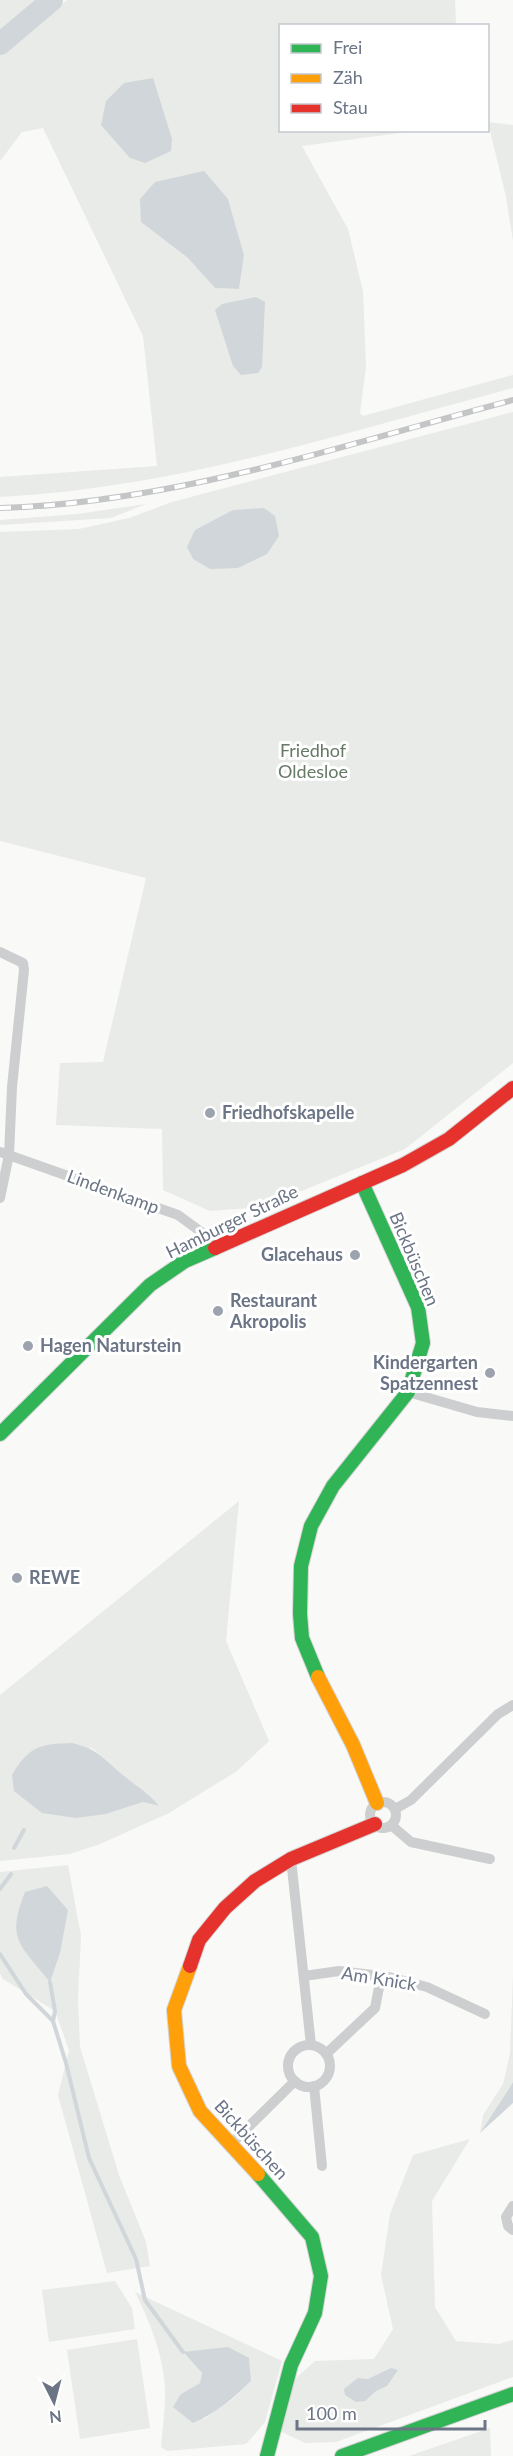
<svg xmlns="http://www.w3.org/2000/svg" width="513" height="2456" font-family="Lato,sans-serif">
	<rect width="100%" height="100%" fill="#f9f9f8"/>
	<g fill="#e8ebe7" fill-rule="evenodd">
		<polygon points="0,0 36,0 0,31"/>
		<path d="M 67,0 L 455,0 L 456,25 L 280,26 L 280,130 L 414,131 L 302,146 L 348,229 L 363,291 L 366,367 L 360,413 L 363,416 L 513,375 L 513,388 C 344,433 176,488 0,497 L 0,477 L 157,466 L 143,336 L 43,128 L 22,132 L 0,161 L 0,49 ZM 228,199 L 244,255 L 239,289 L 215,288 L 188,258 L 141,222 Z"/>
		<polygon points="488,122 513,125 513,241 506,197"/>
		<polygon points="513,412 513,1063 405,1149 262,1207 210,1211 163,1190 162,1129 56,1125 60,1063 103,1062 146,878 0,841 0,532 79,529 129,518 172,502"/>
		<polygon points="146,504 111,518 0,525 0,520 77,514"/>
		<path d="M 239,1501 L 226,1641 L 269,1741 L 237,1771 L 169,1813 L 100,1844 L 70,1854 L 0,1861 L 0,1695 ZM 90,1747 C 103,1756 112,1765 123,1775 C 135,1786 149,1792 158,1806 L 143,1802 L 106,1814 Z"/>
		<polygon points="68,1865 81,1936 78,1998 80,2047 119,2175 146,2242 150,2266 107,2273 58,2095 69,2050 55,2011 3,1979 0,1974 0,1872"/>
		<polygon points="513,1976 513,2082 480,2133 483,2115 503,2084 506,2072 510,2053"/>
		<polygon points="470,2139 432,2201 435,2307 456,2341 499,2344 513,2340 513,2377 336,2442 305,2443 280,2431 295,2379 315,2361 374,2359 393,2329 381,2275 390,2214 413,2155"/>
		<polygon points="115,2281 132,2308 135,2329 49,2342 42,2290"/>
		<path d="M 135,2292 L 282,2361 L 265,2422 L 246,2444 L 167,2451 L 161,2447 C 163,2424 167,2400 164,2377 C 160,2347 148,2318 135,2292 ZM 183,2353 L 251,2381 L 233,2399 L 204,2419 L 181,2394 L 200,2383 L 202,2373 Z"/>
		<polygon points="137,2339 150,2428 80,2439 67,2350"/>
		<polygon points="490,2428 491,2456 409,2456"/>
	</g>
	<g fill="#d1d6da">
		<polygon points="153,78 172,139 171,151 145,163 130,158 101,125 106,101 124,83"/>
		<polygon points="204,171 228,199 244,255 239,289 215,288 188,258 141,222 140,199 155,182"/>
		<polygon points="256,297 265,302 262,367 258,373 241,375 233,366 215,310 222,304"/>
		<polygon points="264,508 275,516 279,536 267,554 238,568 210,569 193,559 187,547 195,530 233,510"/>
		<path d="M 72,1743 C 98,1749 104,1759 123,1775 C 136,1786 149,1793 159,1806 L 143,1802 L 106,1814 L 76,1818 L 42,1813 L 14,1791 L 12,1775 C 29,1746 40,1744 72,1743 Z"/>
		<path d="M 47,1886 L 68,1910 L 60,1953 L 50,1982 C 20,1944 6,1940 25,1892 Z"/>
		<polygon points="513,2082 513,2103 480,2133 510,2087"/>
		<path d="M 228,2347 L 249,2358 L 251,2381 C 234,2398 215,2414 193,2423 L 173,2407 L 181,2394 L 200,2383 L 202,2373 L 183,2352 Z"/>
		<polygon points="391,2368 398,2370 387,2386 376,2391 365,2401 356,2402 345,2395 344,2389 358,2378 368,2379"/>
	</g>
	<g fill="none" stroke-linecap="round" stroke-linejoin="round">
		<g stroke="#d1d6da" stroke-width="4">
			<polyline points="14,1848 24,1830"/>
			<polyline points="0,1889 11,1874"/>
			<polyline points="0,1954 26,1994 53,2021 66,2063 89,2158 136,2259 145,2300 183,2352"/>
			<polyline points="50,1982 55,2011 53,2021"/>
		</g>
		<polyline stroke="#d1d6da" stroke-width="22" points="0,44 52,0"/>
		<defs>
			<g id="fast">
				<polyline points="0,1434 150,1285 185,1261 215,1248"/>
				<polyline points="318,1677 302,1638 300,1614 301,1566 311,1526 333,1486 408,1392 423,1343 418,1307 362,1183"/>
				<polyline points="258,2174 312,2237 321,2276 315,2313 291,2365 267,2456"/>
				<polyline points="342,2456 513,2394"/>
			</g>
			<g id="slow">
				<polyline points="318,1677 353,1745 377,1803"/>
				<polyline points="190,1966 174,2010 179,2066 200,2111 258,2174"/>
			</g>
			<g id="jam">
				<polyline points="215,1248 403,1165 449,1139 513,1088"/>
				<polyline points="190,1966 199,1940 225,1908 255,1881 291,1859 375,1824"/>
			</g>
		</defs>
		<use href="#fast" stroke="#d5d5d6" stroke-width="16"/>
		<use href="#slow" stroke="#d5d5d6" stroke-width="16"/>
		<use href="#jam" stroke="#d5d5d6" stroke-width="16"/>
		<g stroke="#cdcecf" stroke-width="10">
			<polyline points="0,952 23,963 24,970 12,1087 9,1155 0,1198"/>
			<polyline points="0,1152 178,1215 219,1245"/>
			<polyline points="408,1392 477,1412 513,1416"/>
			<circle cx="383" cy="1815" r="13"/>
			<polyline points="395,1809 411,1800 498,1714 513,1705"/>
			<polyline points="391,1825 411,1842 490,1859"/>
			<polyline points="291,1859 311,2045"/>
			<polyline points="304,1976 339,1971 389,1977 427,1987 485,2014"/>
			<circle cx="309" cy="2066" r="21"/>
			<polyline points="326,2054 375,2008 381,1977"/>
			<polyline points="314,2086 322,2166"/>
			<polyline points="231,2144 295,2081"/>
			<polyline points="513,2206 506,2217 508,2226 513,2230"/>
		</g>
		<use href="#fast" stroke="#30b455" stroke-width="14"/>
		<use href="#slow" stroke="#ff9f0a" stroke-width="14"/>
		<use href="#jam" stroke="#e5322d" stroke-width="14"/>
		<defs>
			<path id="rail" d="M 0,508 C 174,503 346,444 513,400"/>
		</defs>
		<use href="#rail" stroke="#c4c5c6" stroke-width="6"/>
		<use href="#rail" stroke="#fff" stroke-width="4" stroke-dasharray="11" stroke-linecap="butt"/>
	</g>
	<g fill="#9da3ae" stroke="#fff" stroke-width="2">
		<circle cx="210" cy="1113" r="6"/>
		<circle cx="355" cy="1255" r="6"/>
		<circle cx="218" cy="1311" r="6"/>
		<circle cx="28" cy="1346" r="6"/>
		<circle cx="490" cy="1373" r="6"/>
		<circle cx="17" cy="1578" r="6"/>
	</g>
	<g text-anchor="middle" stroke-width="6" stroke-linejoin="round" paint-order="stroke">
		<g font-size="18" fill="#667866" stroke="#fff">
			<text x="313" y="757">Friedhof<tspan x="313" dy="21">Oldesloe</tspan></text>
		</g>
		<g font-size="18" font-weight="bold" fill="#6b7586" stroke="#fff" text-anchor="start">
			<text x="222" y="1119">Friedhofskapelle</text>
			<text x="343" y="1261" text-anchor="end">Glacehaus</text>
			<text x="230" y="1307">Restaurant<tspan x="230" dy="21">Akropolis</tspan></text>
			<text x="40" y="1352">Hagen Naturstein</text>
			<text x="478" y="1369" text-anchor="end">Kindergarten<tspan x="478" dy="21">Spatzennest</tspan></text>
			<text x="29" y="1584">REWE</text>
		</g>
		<g font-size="18" fill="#6b7586" stroke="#fff">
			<text transform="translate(113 1192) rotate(20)" y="6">Lindenkamp</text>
			<text transform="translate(232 1222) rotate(-26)" y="6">Hamburger Straße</text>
			<text transform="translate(414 1259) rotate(67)" y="6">Bickbüschen</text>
			<text transform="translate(379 1979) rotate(9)" y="6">Am Knick</text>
			<text transform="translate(251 2140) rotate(48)" y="6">Bickbüschen</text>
		</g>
	</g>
	<rect x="279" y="24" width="210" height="108" fill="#ffffff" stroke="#c4c8cf" stroke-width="1.5"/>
	<rect x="291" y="44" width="30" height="9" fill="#30b455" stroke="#c4c8cf" stroke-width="1.5"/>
	<text x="333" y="54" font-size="18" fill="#6b7586">Frei</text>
	<rect x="291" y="74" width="30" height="9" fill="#ff9f0a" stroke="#c4c8cf" stroke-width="1.5"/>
	<text x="333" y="84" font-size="18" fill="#6b7586">Zäh</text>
	<rect x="291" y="104" width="30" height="9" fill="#e5322d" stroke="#c4c8cf" stroke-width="1.5"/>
	<text x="333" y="114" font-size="18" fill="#6b7586">Stau</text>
	<g transform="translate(54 2402) rotate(174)" stroke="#ffffff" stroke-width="4.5" paint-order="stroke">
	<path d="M0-4.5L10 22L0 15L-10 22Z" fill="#6b7586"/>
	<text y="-9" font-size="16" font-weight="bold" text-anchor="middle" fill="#6b7586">N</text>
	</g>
	<path d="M297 2420v9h188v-9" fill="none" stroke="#6b7586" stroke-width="3"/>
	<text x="306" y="2420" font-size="18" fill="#6b7586" stroke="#ffffff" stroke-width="4.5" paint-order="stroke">100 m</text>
</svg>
